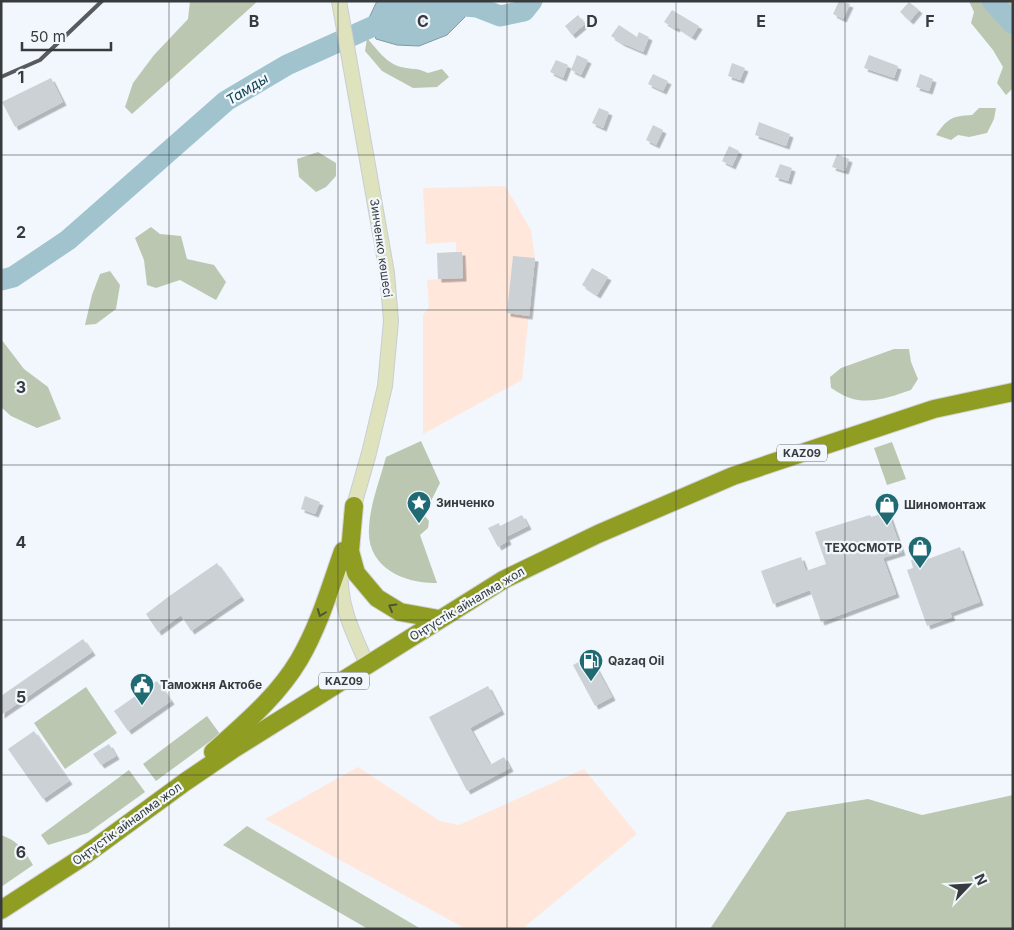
<svg xmlns="http://www.w3.org/2000/svg" width="1014" height="930" font-family="Inter,sans-serif">
	<defs>
		<filter id="shadow"><feDropShadow dx="3.5" dy="3.5" stdDeviation="0" flood-color="#0004"/></filter>
	</defs>
	<rect width="100%" height="100%" fill="#f1f7fc"/>
	<g fill="#ffe7dc">
		<polygon points="505,186 531,230 535,258 522,380 423,434 423,315 429,307 427,280 438,279 437,253 456,252 456,242 426,244 423,188"/>
		<polygon points="358,767 440,821 459,825 584,769 637,834 522,929 466,929 265,819"/>
	</g>
	<g fill="#bcc7b1">
		<polygon points="190,1 258,1 132,114 125,107 133,83 154,55 188,19"/>
		<polygon points="969,1 984,1 1002,18 1013,34 1013,88 1006,95 997,83 1003,67 993,50 971,23 974,12"/>
		<polygon points="998,1 1013,1 1013,17"/>
		<path d="M 367,38 C 376,48 387,64 401,67 C 412,70 416,67 428,73 L 442,69 L 449,77 L 437,87 L 413,88 L 382,71 L 365,51 Z"/>
		<path d="M 979,108 L 996,108 L 994,119 L 987,133 L 969,137 L 958,135 L 951,140 L 936,135 C 948,118 952,116 972,115 Z"/>
		<polygon points="318,152 336,163 336,176 326,187 316,192 299,177 297,159"/>
		<polygon points="151,227 160,234 181,236 187,259 214,265 226,282 216,300 180,280 156,288 147,285 144,260 135,238"/>
		<polygon points="110,271 120,285 116,309 96,324 85,325 92,295 100,274"/>
		<polygon points="1,339 24,369 48,387 61,419 37,428 11,416 1,407"/>
		<path d="M 894,349 L 909,349 L 911,362 L 918,379 L 911,390 C 893,396 873,404 853,399 C 845,397 838,392 831,388 L 830,377 L 841,368 Z"/>
		<path d="M 421,441 L 440,483 L 424,515 L 429,521 L 428,528 L 420,535 L 437,583 C 404,584 366,567 369,528 C 370,504 380,480 386,457 Z"/>
		<polygon points="892,442 906,479 887,485 874,448"/>
		<polygon points="86,687 117,733 65,769 34,723"/>
		<polygon points="207,716 220,734 156,781 143,764"/>
		<polygon points="129,770 145,792 88,833 48,845 41,835"/>
		<polygon points="1013,795 1013,929 710,929 787,812 868,799 922,815"/>
		<polygon points="247,826 421,929 368,929 223,845"/>
		<path d="M 1,835 C 18,841 24,850 33,865 L 1,887 Z"/>
	</g>
	<polygon fill="#a1c3ce" stroke="#829aa2" points="377,1 464,1 465,17 447,35 419,46 397,45 376,39 368,20"/>
	<g fill="none" stroke-linecap="round" stroke-linejoin="round">
		<g stroke="#a1c3ce" stroke-width="21">
			<polyline points="992,1 1013,24"/>
			<polyline points="437,4 477,7 500,16 524,11 532,1"/>
			<polyline points="1,280 13,277 68,240 226,101 287,65 396,16"/>
		</g>
	</g>
	<g fill="#cbd1d5" filter="url(#shadow)">
		<polygon points="839,1 850,4 843,19 833,14"/>
		<polygon points="909,2 919,10 910,21 900,12"/>
		<polygon points="672,10 699,26 692,37 677,27 676,29 664,22"/>
		<polygon points="578,15 585,24 572,35 565,26"/>
		<polygon points="619,25 637,37 639,32 649,37 643,52 622,43 611,36"/>
		<polygon points="577,55 588,60 581,75 571,70"/>
		<polygon points="869,55 898,66 894,78 864,68"/>
		<polygon points="556,60 568,65 563,78 550,72"/>
		<polygon points="732,63 745,68 740,80 728,76"/>
		<polygon points="653,74 668,81 663,91 648,84"/>
		<polygon points="920,74 933,79 929,91 916,87"/>
		<polygon points="51,78 63,102 15,127 2,102"/>
		<polygon points="599,108 609,112 603,128 592,123"/>
		<polygon points="759,122 790,134 786,146 755,135"/>
		<polygon points="653,125 663,130 656,145 646,140"/>
		<polygon points="729,146 739,151 732,166 722,161"/>
		<polygon points="837,154 849,159 845,171 832,167"/>
		<polygon points="780,164 792,168 788,181 775,177"/>
		<polygon points="456,252 462,252 463,278 438,279 437,253"/>
		<polygon points="513,256 535,258 529,316 507,313"/>
		<polygon points="592,268 608,277 597,295 582,285"/>
		<polygon points="305,496 320,502 315,514 301,509"/>
		<polygon points="888,512 902,552 883,558 896,594 821,622 810,590 773,604 761,571 801,557 806,571 826,564 815,532 870,515 871,517"/>
		<polygon points="522,515 528,526 506,537 508,541 498,547 488,528 499,523 500,526"/>
		<polygon points="960,547 980,602 950,613 952,617 927,626 907,570 913,568 911,560 921,557 923,561"/>
		<polygon points="217,563 241,597 191,631 181,615 158,632 146,614 168,597"/>
		<polygon points="83,639 92,652 1,715 1,696"/>
		<polygon points="590,656 612,697 595,706 573,665"/>
		<polygon points="157,681 171,701 128,731 114,711"/>
		<polygon points="488,686 501,711 470,728 490,765 504,757 510,768 467,791 429,717"/>
		<polygon points="34,731 69,781 43,799 8,749"/>
		<polygon points="109,744 116,756 101,765 93,754"/>
	</g>
	<g fill="none" stroke-linecap="round" stroke-linejoin="round">
		<defs>
			<g id="secondary">
				<polyline points="339,1 387,273 391,321 385,386 369,453 351,516"/>
				<path d="M 341,567 C 338,604 353,633 368,666"/>
			</g>
			<g id="highway">
				<polyline points="354,506 350,551 356,573 377,598 400,612 439,619"/>
				<path d="M 213,752 C 244,724 277,697 299,660 C 319,626 330,588 343,551"/>
				<polyline points="1,910 81,858 185,782 232,750 503,580 598,534 733,476 934,409 1013,392"/>
			</g>
		</defs>
		<use href="#secondary" stroke="#c9ced3" stroke-width="16"/>
		<use href="#highway" stroke="#d3d4d4" stroke-width="20"/>
		<use href="#secondary" stroke="#dee2bd" stroke-width="14"/>
		<use href="#highway" stroke="#909d23" stroke-width="18"/>
		<polyline stroke="#575b5d" stroke-width="4" points="1,77 40,60 102,1"/>
	</g>
	<defs><path id="oneway-chevron" d="M-2-3.5L2.5 0L-2 3.5" fill="none" stroke-width="1.6" stroke-linecap="round" stroke-linejoin="round" transform="scale(1.25)"/></defs>
	<g stroke="#4e5436">
		<use href="#oneway-chevron" transform="translate(392 607) rotate(-150)"/>
		<use href="#oneway-chevron" transform="translate(321 613) rotate(111)"/>
	</g>
	<path fill="none" stroke="#383b3d" stroke-width="1" stroke-opacity="0.55" d="M 169,1 L 169,929M 338,1 L 338,929M 507,1 L 507,929M 676,1 L 676,929M 845,1 L 845,929M 1,155 L 1013,155M 1,310 L 1013,310M 1,465 L 1013,465M 1,620 L 1013,620M 1,775 L 1013,775"/>
	<defs>
		<symbol id="sight-pin" viewBox="-11 -11 22 30"><path d="M0 17L-7.5 6A9.5 9.5 0 1 1 7.5 6Z" fill="#1f6a73" stroke="#f1f7fc"/><path d="M0-6L1.8-2.2L6-1.7L2.9 1.2L3.7 5.4L0 3.3L-3.7 5.4L-2.9 1.2L-6-1.7L-1.8-2.2Z" fill="#fff"/></symbol>
		<symbol id="shop-pin" viewBox="-11 -11 22 30"><path d="M0 17L-7.5 6A9.5 9.5 0 1 1 7.5 6Z" fill="#1f6a73" stroke="#f1f7fc"/><path d="M-5-2.5h2.3a2.7 3.5 0 0 1 5.4 0H5L5.5 6h-11ZM-1.5-2.5h3a1.5 2.3 0 0 0-3 0Z" fill="#fff"/></symbol>
		<symbol id="fuel-pin" viewBox="-11 -11 22 30"><path d="M0 17L-7.5 6A9.5 9.5 0 1 1 7.5 6Z" fill="#1f6a73" stroke="#f1f7fc"/><path d="M-5.5-6h7V0h2V4h1.3V-2.5L3-4.5l.8-.8L6-3V5H2.5V1h-1V6h-7ZM-4.2-4.7v3.2H.2V-4.7Z" fill="#fff"/></symbol>
		<symbol id="civic-pin" viewBox="-11 -11 22 30"><path d="M0 17L-7.5 6A9.5 9.5 0 1 1 7.5 6Z" fill="#1f6a73" stroke="#f1f7fc"/><path d="M-.6-6.5H3V-4.5H.6V-3L4-1V1h2V6H-6V1h2V-1L-.6-3ZM-1.2 2.5V6h2.4V2.5Z" fill="#fff"/></symbol>
	</defs>
	<g fill-rule="evenodd">
		<use href="#sight-pin" x="405" y="489" width="28" height="38"/>
		<use href="#shop-pin" x="873" y="491" width="28" height="38"/>
		<use href="#shop-pin" x="906" y="534" width="28" height="38"/>
		<use href="#fuel-pin" x="577" y="647" width="28" height="38"/>
		<use href="#civic-pin" x="128" y="671" width="28" height="38"/>
	</g>
	<g text-anchor="middle" stroke-width="4.5" stroke-linejoin="round" paint-order="stroke">
		<g fill="#f1f7fc" stroke="#707376" stroke-width="1">
			<rect x="777" y="444.5" width="50" height="17" rx="4"/>
			<rect x="319" y="672.5" width="50" height="17" rx="4"/>
		</g>
		<g font-size="11" font-weight="bold" fill="#383b3d">
			<text x="802" y="457">KAZ09</text>
			<text x="344" y="685">KAZ09</text>
		</g>
		<g font-size="12" fill="#383b3d" stroke="#f1f7fc">
			<text transform="translate(381 248) rotate(82)" y="4">Зинченко көшесі</text>
			<text transform="translate(467 604) rotate(-31)" y="4">Оңтүстік айналма жол</text>
			<text transform="translate(127 824) rotate(-36)" y="4">Оңтүстік айналма жол</text>
		</g>
		<g font-size="12" font-weight="bold" fill="#383b3d" stroke="#f1f7fc" text-anchor="start">
			<text x="436" y="507">Зинченко</text>
			<text x="904" y="509">Шиномонтаж</text>
			<text x="902" y="552" text-anchor="end">ТЕХОСМОТР</text>
			<text x="608" y="665">Qazaq Oil</text>
			<text x="160" y="689">Таможня Актобе</text>
		</g>
		<g font-size="14" font-style="italic" fill="#124451" stroke="#f1f7fc">
			<text transform="translate(247 89) rotate(-32)" y="5">Тамды</text>
		</g>
	</g>
	<g font-size="16" text-anchor="middle" font-weight="bold" fill="#383b3d" stroke="#f1f7fc" stroke-width="4.5" stroke-linejoin="round" paint-order="stroke">
		<text x="254" y="27">B</text>
		<text x="423" y="27">C</text>
		<text x="592" y="27">D</text>
		<text x="761" y="27">E</text>
		<text x="930" y="27">F</text>
		<text x="21" y="83">1</text>
		<text x="21" y="238">2</text>
		<text x="21" y="393">3</text>
		<text x="21" y="548">4</text>
		<text x="21" y="703">5</text>
		<text x="21" y="858">6</text>
	</g>
	<rect width="1014" height="930" fill="none" stroke="#383b3d" stroke-width="5"/>
	<g transform="translate(969 885) rotate(65)" stroke="#f1f7fc" stroke-width="4" paint-order="stroke">
	<path d="M0-4L9 19L0 12L-9 19Z" fill="#383b3d"/>
	<text y="-8" font-size="14" font-weight="bold" text-anchor="middle" fill="#383b3d">N</text>
	</g>
	<path d="M22 42v8h89v-8" fill="none" stroke="#383b3d" stroke-width="2.5"/>
	<text x="30" y="42" font-size="15" fill="#383b3d" stroke="#f1f7fc" stroke-width="4" paint-order="stroke">50 m</text>
</svg>
